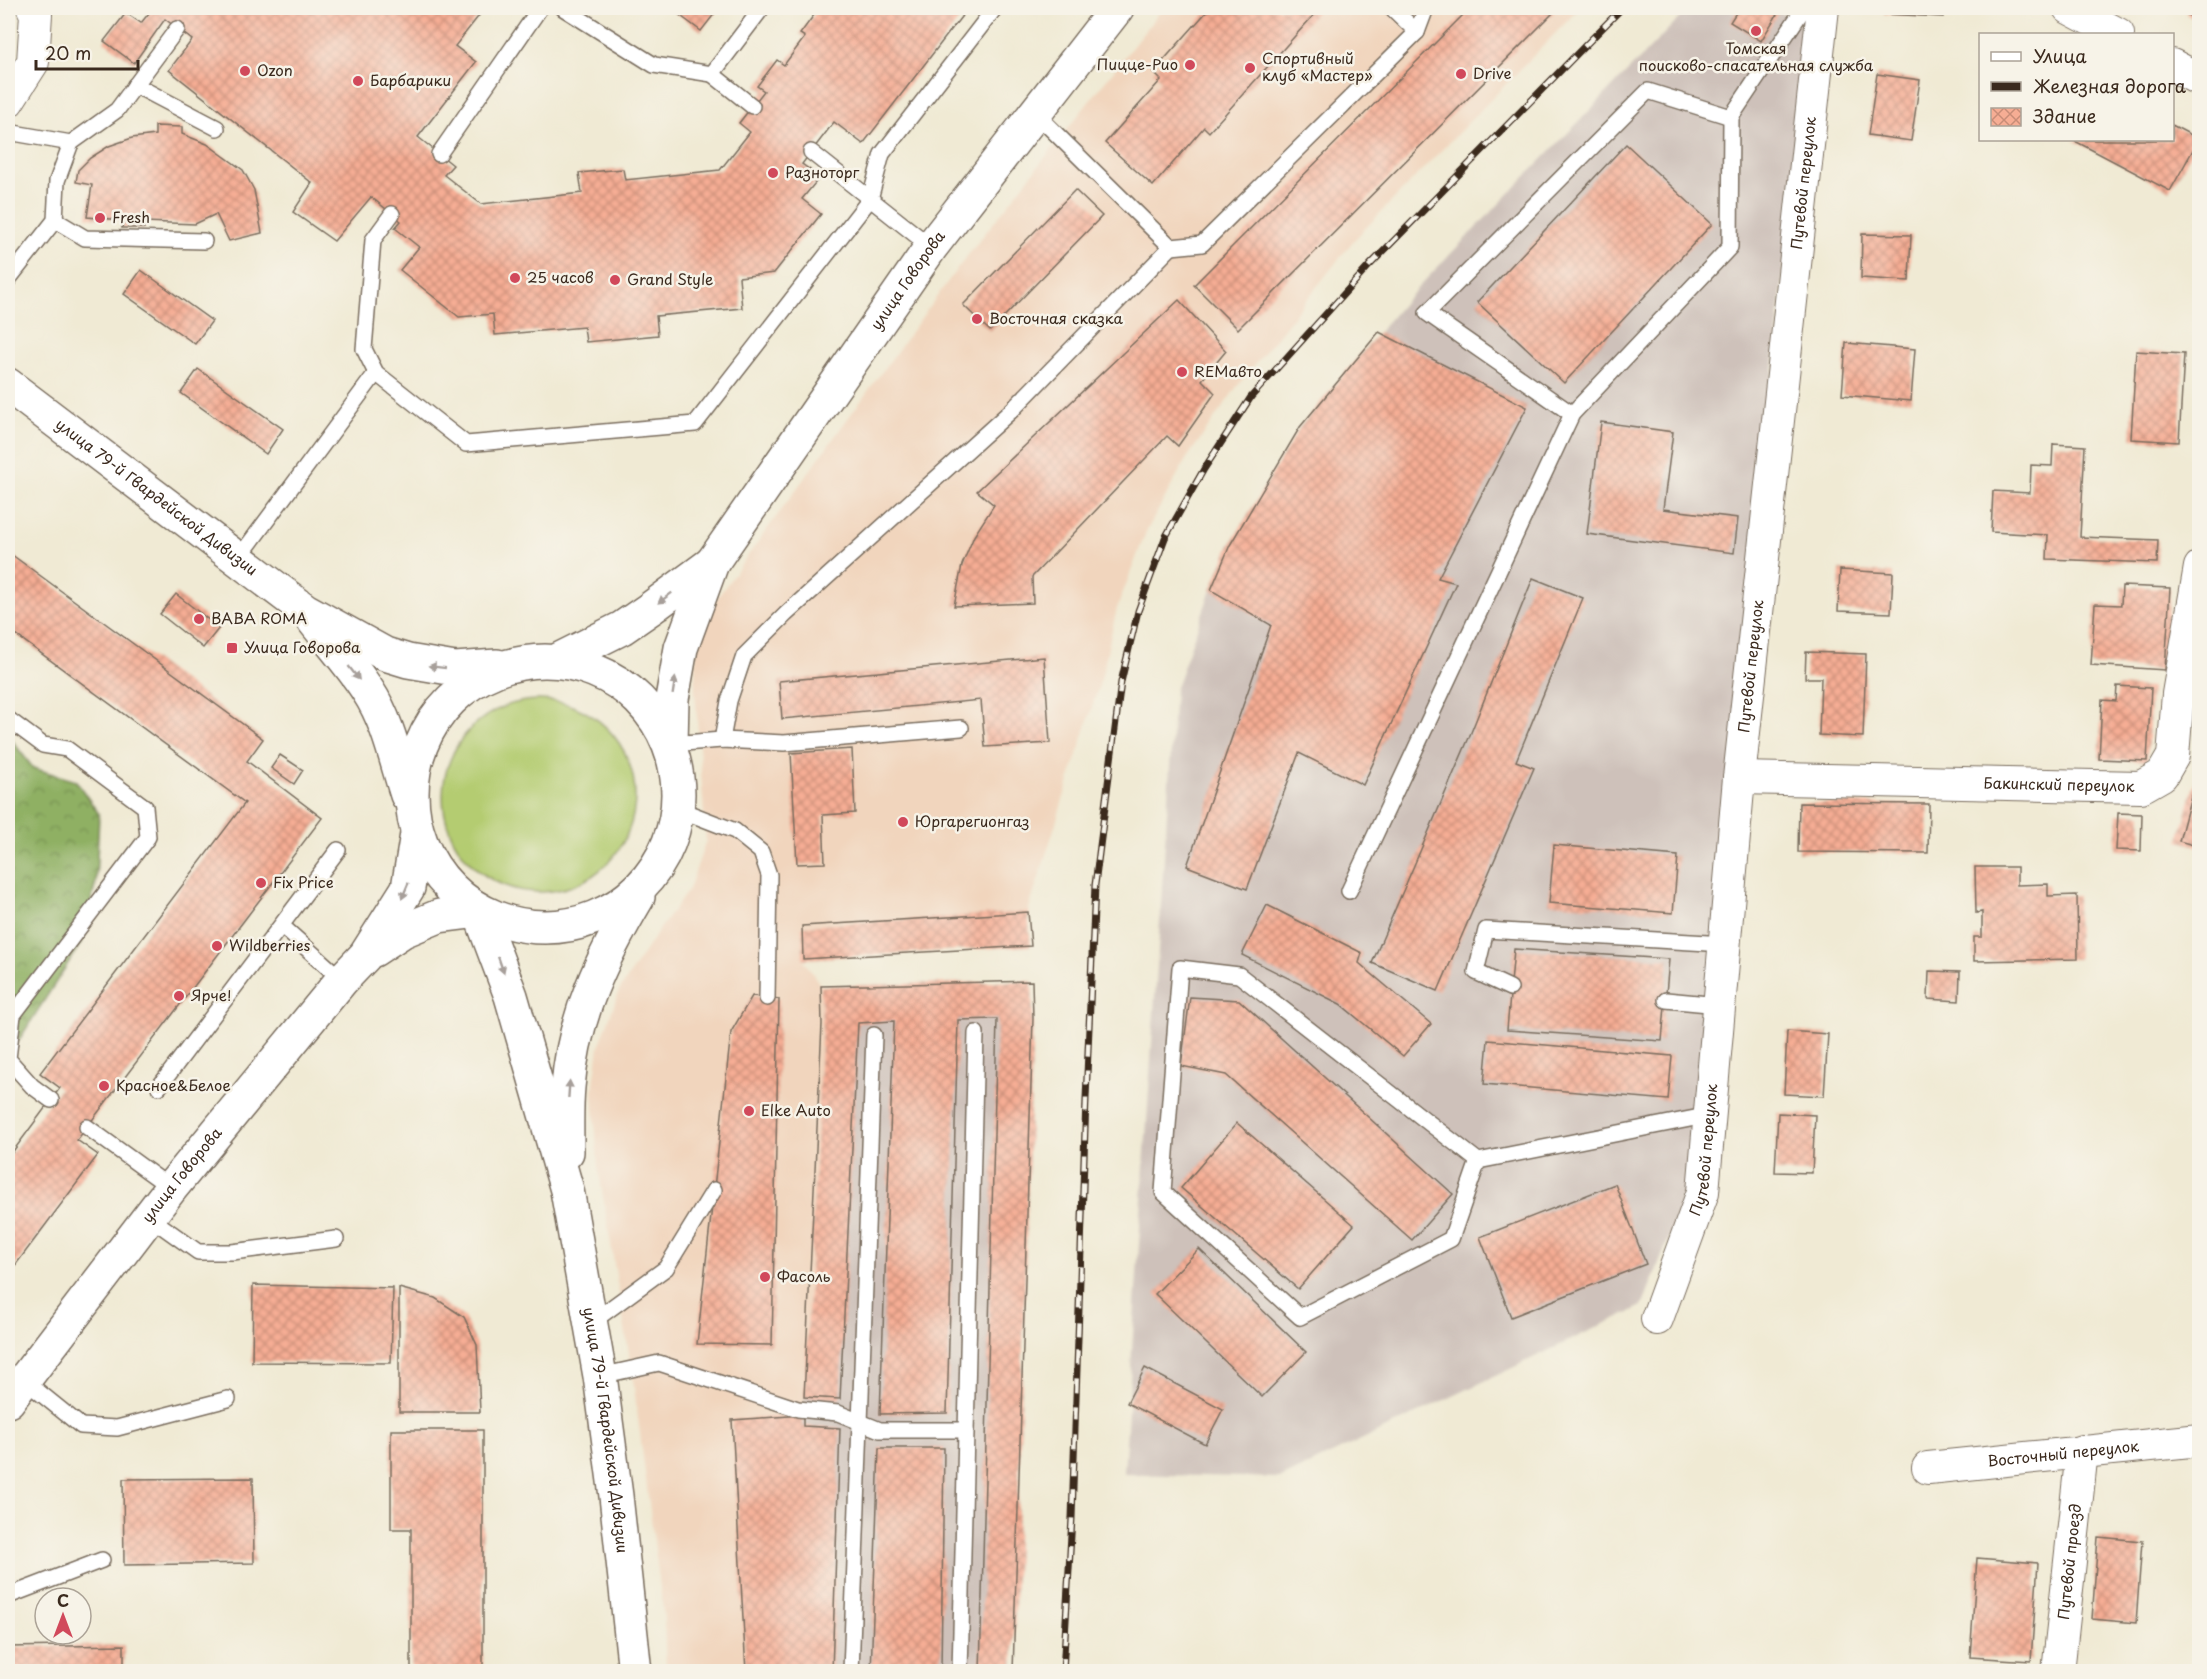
<svg xmlns="http://www.w3.org/2000/svg" width="2207" height="1679" font-family="'Playpen Sans',sans-serif">
	<defs>
		<pattern id="forest-crowns" width="20" height="18" patternUnits="userSpaceOnUse" patternTransform="scale(1.5)"><rect width="20" height="18" fill="#8fb063"/><path d="M2 6a3 3 0 1 1 6 0M12 15a3 3 0 1 1 6 0" fill="none" stroke="#768f51"/></pattern>
		<pattern id="building-cross-hatch" width="8" height="8" patternUnits="userSpaceOnUse" patternTransform="scale(1.5)"><rect width="8" height="8" fill="#f6ad94"/><path d="M0 0l8 8M0 8l8-8" fill="none" stroke="#c88d78"/></pattern>
	</defs>
	<rect width="100%" height="100%" fill="#f7f3e8"/>
	<filter id="ink" filterUnits="userSpaceOnUse"><feTurbulence type="fractalNoise" baseFrequency=".0167" numOctaves="2"/><feDisplacementMap in="SourceGraphic" scale="12" xChannelSelector="R" yChannelSelector="G"/><feConvolveMatrix kernelMatrix="1 2 1 2 8 2 1 2 1" color-interpolation-filters="sRGB"/></filter>
	<filter id="wash" filterUnits="userSpaceOnUse"><feTurbulence type="fractalNoise" baseFrequency=".008" numOctaves="4" result="noise"/><feDisplacementMap in="SourceGraphic" scale="24" xChannelSelector="R" yChannelSelector="G"/><feGaussianBlur stdDeviation="1.35" result="paint"/><feColorMatrix in="noise" values="0 0 0 0 0 0 0 0 0 0 0 0 0 0 0 0 0 1.4 0 .05"/><feComposite in="paint" operator="in"/></filter>
	<g filter="url(#wash)">
		<rect width="100%" height="100%" fill="#f0ead4"/>
		<polygon fill="#f1d5bd" points="1163,8 1580,8 1354,240 1236,388 1187,458 1146,532 1117,608 1101,679 1028,912 802,926 803,959 821,986 822,1024 803,1426 796,1671 666,1672 664,1618 632,1372 598,1166 593,1091 599,1047 619,991 656,934 689,889 706,841 695,690 696,647 709,609 957,269"/>
		<g fill="#cec1ba">
			<polygon points="1689,8 1774,8 1808,30 1690,1186 1642,1306 1281,1478 1124,1474 1175,690 1211,590 1230,545 1300,427 1405,301"/>
			<polygon points="1032,981 1033,1018 1013,1671 796,1672 803,1426 822,1024 821,986"/>
		</g>
		<circle fill="#b4cc71" stroke="#787b48" stroke-width="1.5" cx="539" cy="796" r="96"/>
		<polygon fill="url(#forest-crowns)" stroke="#656d40" stroke-width="1.5" points="8,735 33,768 76,781 99,814 96,882 81,943 8,1057"/>
		<g id="blocks">
			<g fill="url(#building-cross-hatch)">
				<polygon points="153,8 485,8 455,46 476,62 418,137 453,165 444,175 481,204 582,193 579,173 623,169 625,180 720,170 750,132 739,123 764,91 757,86 777,60 784,65 805,37 800,34 819,8 968,8 863,144 834,122 811,152 802,164 820,177 802,199 821,214 774,273 739,277 742,308 656,316 658,335 586,342 584,327 495,335 493,314 459,317 400,270 419,247 395,228 401,221 371,197 334,241 293,212 312,183 169,70 192,40 165,19 134,63 104,41 126,13 141,23"/>
				<polygon points="670,8 719,8 701,31"/>
				<polygon points="1210,8 1320,8 1209,132 1204,127 1153,186 1105,143 1161,80 1153,72"/>
				<polygon points="1470,8 1558,8 1238,329 1194,285"/>
				<polygon points="1739,8 1769,8 1778,13 1761,41 1730,22"/>
				<polygon points="1884,8 1943,8 1943,17 1884,14"/>
				<polygon points="2189,8 2200,8 2200,22 2186,14"/>
				<polygon points="1877,74 1920,80 1911,141 1868,135"/>
				<polygon points="2172,125 2199,139 2170,191 2073,140 2172,140"/>
				<polygon points="155,126 182,127 182,134 207,144 243,170 254,190 262,233 229,241 216,214 195,224 145,222 144,228 122,228 123,220 87,217 92,185 76,182 78,170 90,158 109,146 132,138 155,135"/>
				<polygon points="1626,144 1712,224 1564,383 1477,302"/>
				<polygon points="1075,190 1102,216 990,331 963,305"/>
				<polygon points="1862,234 1911,235 1909,281 1861,278"/>
				<polygon points="141,270 212,321 195,344 124,294"/>
				<polygon points="1179,300 1226,351 1202,380 1215,393 1178,446 1167,436 1032,577 1033,603 954,606 962,565 974,536 994,505 977,491"/>
				<polygon points="1379,332 1527,407 1438,578 1456,583 1363,785 1299,753 1247,889 1187,866 1271,625 1211,590 1230,545 1300,427"/>
				<polygon points="1846,343 1915,349 1911,401 1842,395"/>
				<polygon points="2136,351 2184,354 2179,442 2131,439"/>
				<polygon points="198,369 283,429 266,454 181,393"/>
				<polygon points="1601,422 1673,432 1663,509 1738,518 1734,553 1587,534"/>
				<polygon points="2053,444 2085,446 2080,537 2158,540 2157,563 2047,559 2048,535 1991,532 1993,491 2030,493 2031,465 2052,466"/>
				<polygon points="8,552 263,739 247,761 322,818 77,1140 98,1155 8,1275 8,1158 60,1088 40,1073 245,803 8,629"/>
				<polygon points="1840,570 1893,573 1891,613 1838,611"/>
				<polygon points="1533,578 1583,598 1516,761 1534,768 1438,991 1372,963 1468,740"/>
				<polygon points="2122,586 2170,588 2165,670 2091,665 2095,604 2121,605"/>
				<polygon points="176,594 219,628 203,648 160,614"/>
				<polygon points="1806,652 1866,654 1863,737 1819,735 1821,678 1805,678"/>
				<polygon points="1044,657 1050,743 985,747 981,700 782,719 779,681"/>
				<polygon points="2117,686 2151,688 2147,761 2099,759 2102,700 2116,701"/>
				<polygon points="852,749 855,813 823,815 825,863 797,864 791,753"/>
				<polygon points="280,755 303,770 294,784 271,768"/>
				<polygon points="2199,766 2200,767 2200,847 2179,841"/>
				<polygon points="1799,803 1929,804 1928,853 1798,852"/>
				<polygon points="2118,813 2142,814 2141,851 2116,850"/>
				<polygon points="1554,845 1678,856 1673,913 1549,903"/>
				<polygon points="1975,867 2017,867 2017,885 2048,884 2048,896 2077,895 2078,959 1974,961 1974,937 1982,937 1982,912 1976,913"/>
				<polygon points="1267,905 1362,953 1359,963 1431,1024 1403,1056 1340,1004 1242,955"/>
				<polygon points="1028,912 1031,946 803,959 802,926"/>
				<polygon points="1514,949 1669,959 1662,1041 1507,1030"/>
				<polygon points="1929,971 1960,972 1959,1001 1928,999"/>
				<polygon points="1032,981 1033,1018 1013,1672 980,1672 997,1019 958,1020 947,1413 880,1414 894,1021 858,1023 840,1399 804,1397 822,1024 821,986"/>
				<polygon points="752,996 779,999 772,1345 697,1344 731,1032"/>
				<polygon points="1190,997 1239,1000 1453,1194 1412,1240 1226,1075 1181,1066"/>
				<polygon points="1787,1031 1828,1034 1824,1096 1784,1094"/>
				<polygon points="1488,1040 1672,1056 1668,1100 1484,1084"/>
				<polygon points="1778,1113 1815,1115 1812,1173 1775,1172"/>
				<polygon points="1237,1123 1354,1225 1298,1289 1181,1188"/>
				<polygon points="1615,1184 1646,1264 1511,1317 1480,1237"/>
				<polygon points="1199,1249 1306,1352 1262,1397 1155,1294"/>
				<polygon points="253,1285 393,1288 391,1363 252,1362"/>
				<polygon points="399,1288 435,1298 464,1317 477,1345 480,1412 399,1412"/>
				<polygon points="1145,1368 1223,1409 1205,1444 1127,1403"/>
				<polygon points="803,1415 803,1426 840,1428 832,1672 746,1672 732,1420"/>
				<polygon points="391,1430 483,1430 483,1672 411,1672 411,1529 391,1529"/>
				<polygon points="879,1448 944,1448 941,1672 871,1672"/>
				<polygon points="253,1478 254,1563 124,1565 123,1479"/>
				<polygon points="2098,1537 2142,1541 2136,1623 2092,1619"/>
				<polygon points="1977,1558 2038,1563 2031,1661 1970,1657"/>
				<polygon points="124,1645 124,1672 8,1672 8,1647"/>
			</g>
		</g>
	</g>
	<g filter="url(#ink)">
		<use href="#blocks" fill-opacity="0" stroke="#7a6d5e" stroke-width="1.5"/>
		<g fill="none" stroke-linecap="round" stroke-linejoin="round">
			<defs>
				<g id="lane">
					<polyline points="563,8 654,65 712,74 762,8"/>
					<polyline points="1392,8 1417,32"/>
					<polyline points="712,74 752,106"/>
					<polyline points="135,85 217,128"/>
					<polyline points="1035,113 1171,247 1202,244 1417,32 1426,8"/>
					<polyline points="8,132 71,143 117,110 177,29"/>
					<polyline points="811,152 931,247"/>
					<polyline points="439,154 540,8"/>
					<polyline points="392,214 373,240 364,349 376,373 466,444 695,424 870,199 882,154 995,8"/>
					<polyline points="55,220 85,238 204,241"/>
					<polyline points="8,280 55,220 57,181 71,143"/>
					<polyline points="1572,414 1427,313 1648,91 1731,117"/>
					<polyline points="238,559 376,373"/>
					<polyline points="8,719 43,745 67,749 145,807 148,837 13,1015 8,1059 32,1086 51,1100"/>
					<polyline points="722,740 729,701 744,656 786,614 1012,410 1171,247"/>
					<polyline points="671,744 722,740 784,743 961,728"/>
					<polyline points="678,809 735,831 761,852 769,875 767,998"/>
					<polyline points="1349,891 1572,414 1730,247 1731,117 1804,8"/>
					<polyline points="282,926 342,980"/>
					<polyline points="1510,988 1476,972 1486,930 1725,944"/>
					<polyline points="1666,1000 1719,1005"/>
					<polyline points="159,1087 338,850"/>
					<polyline points="87,1127 171,1188"/>
					<polyline points="1478,1161 1451,1239 1300,1317 1163,1192 1180,968 1239,975 1478,1161 1710,1115"/>
					<polyline points="149,1217 198,1252 232,1252 336,1239"/>
					<polyline points="592,1322 666,1268 714,1190"/>
					<polyline points="600,1376 659,1363 798,1409 838,1413 880,1430 966,1430"/>
					<polyline points="24,1380 81,1426 117,1428 228,1399"/>
					<polyline points="8,1596 102,1560"/>
					<polyline points="851,1672 874,1035"/>
					<polyline points="960,1672 976,1033"/>
				</g>
				<g id="street">
					<polyline points="2069,8 2118,34"/>
					<polyline points="2172,65 2200,80"/>
					<polyline points="8,101 33,62 36,14 33,8"/>
					<path id="s1" d="M 1739,778 L 2141,787 L 2162,775 L 2173,756 L 2178,694 L 2200,567"/>
					<path id="s2" d="M 1657,1319 L 1703,1192 L 1739,778 L 1823,8"/>
					<path id="s3" d="M 1928,1468 L 2200,1440"/>
					<path id="s4" d="M 2058,1672 L 2082,1451"/>
				</g>
				<g id="secondary">
					<path id="s5" d="M 8,385 L 305,610 L 385,654 L 408,661 L 455,669 L 497,666"/>
					<path d="M 314,621 C 332,644 352,666 368,691 C 388,721 396,761 407,795"/>
					<polyline points="560,659 622,628 651,608 712,563"/>
					<circle cx="545" cy="794" r="133"/>
					<path id="s6" d="M 671,744 L 672,699 L 681,648 L 712,563 L 931,247 L 1117,8"/>
					<path id="s7" d="M 479,911 L 511,996 L 567,1190 L 600,1376 L 616,1496 L 635,1672"/>
					<polyline points="374,950 403,931 439,916 479,911"/>
					<path d="M 567,1152 C 567,1130 566,1108 568,1087 C 573,1017 603,956 638,897"/>
					<path id="s8" d="M 8,1401 L 171,1188 L 342,980 L 365,956 L 408,888 L 417,834"/>
				</g>
			</defs>
			<use href="#lane" stroke="#7a6d5e" stroke-width="18"/>
			<use href="#street" stroke="#7a6d5e" stroke-width="34"/>
			<use href="#secondary" stroke="#7a6d5e" stroke-width="36"/>
			<use href="#lane" stroke="#fff" stroke-width="15"/>
			<use href="#street" stroke="#fff" stroke-width="32"/>
			<use href="#secondary" stroke="#fff" stroke-width="33"/>
			<defs>
				<polyline id="rail" points="1063,1672 1072,1518 1086,1099 1095,885 1121,682 1138,611 1165,538 1204,469 1251,397 1369,266 1622,8"/>
			</defs>
			<use href="#rail" stroke="#3b2a1e" stroke-width="7"/>
			<use href="#rail" stroke="#f7f3e8" stroke-width="4.5" stroke-dasharray="14" stroke-linecap="butt"/>
		</g>
		<defs><path id="oneway-solid" d="M-6-.8H1V-3.2L6.5 0L1 3.2V.8H-6Z" transform="scale(1.5)"/></defs>
		<g fill="#a79f9a">
			<use href="#oneway-solid" transform="translate(665 598) rotate(143)"/>
			<use href="#oneway-solid" transform="translate(437 667) rotate(-173)"/>
			<use href="#oneway-solid" transform="translate(354 673) rotate(52)"/>
			<use href="#oneway-solid" transform="translate(674 686) rotate(-81)"/>
			<use href="#oneway-solid" transform="translate(405 891) rotate(113)"/>
			<use href="#oneway-solid" transform="translate(501 965) rotate(71)"/>
			<use href="#oneway-solid" transform="translate(569 1089) rotate(-86)"/>
		</g>
	</g>
	<g fill="#d1495b" stroke="#f7f3e8" stroke-width="2">
		<circle cx="1756" cy="31" r="6"/>
		<circle cx="1190" cy="65" r="6"/>
		<circle cx="1250" cy="68" r="6"/>
		<circle cx="245" cy="71" r="6"/>
		<circle cx="1461" cy="74" r="6"/>
		<circle cx="358" cy="81" r="6"/>
		<circle cx="773" cy="173" r="6"/>
		<circle cx="100" cy="218" r="6"/>
		<circle cx="515" cy="278" r="6"/>
		<circle cx="615" cy="280" r="6"/>
		<circle cx="977" cy="319" r="6"/>
		<circle cx="1182" cy="372" r="6"/>
		<circle cx="199" cy="619" r="6"/>
		<rect x="226" y="642" width="12" height="12" rx="3"/>
		<circle cx="903" cy="822" r="6"/>
		<circle cx="261" cy="883" r="6"/>
		<circle cx="217" cy="946" r="6"/>
		<circle cx="179" cy="996" r="6"/>
		<circle cx="104" cy="1086" r="6"/>
		<circle cx="749" cy="1111" r="6"/>
		<circle cx="765" cy="1277" r="6"/>
	</g>
	<g text-anchor="middle" stroke-width="5" stroke-linejoin="round" paint-order="stroke">
		<g font-size="15" fill="#3b2a1e" stroke="#f7f3e8" text-anchor="start">
			<text x="1756" y="54" text-anchor="middle">Томская<tspan x="1756" dy="17">поисково-спасательная служба</tspan></text>
			<text x="1262" y="64">Спортивный<tspan x="1262" dy="17">клуб «Мастер»</tspan></text>
			<text x="1178" y="70" text-anchor="end">Пицце-Рио</text>
			<text x="257" y="76">Ozon</text>
			<text x="1473" y="79">Drive</text>
			<text x="370" y="86">Барбарики</text>
			<text x="785" y="178">Разноторг</text>
			<text x="112" y="223">Fresh</text>
			<text x="527" y="283">25 часов</text>
			<text x="627" y="285">Grand Style</text>
			<text x="989" y="324">Восточная сказка</text>
			<text x="1194" y="377">REMавто</text>
			<text x="211" y="624">BABA ROMA</text>
			<text x="244" y="653">Улица Говорова</text>
			<text x="915" y="827">Юргарегионгаз</text>
			<text x="273" y="888">Fix Price</text>
			<text x="229" y="951">Wildberries</text>
			<text x="191" y="1001">Ярче!</text>
			<text x="116" y="1091">Красное&amp;Белое</text>
			<text x="761" y="1116">Elke Auto</text>
			<text x="777" y="1282">Фасоль</text>
		</g>
		<g font-size="15" fill="#3b2a1e" stroke="#f7f3e8">
			<text dy="5" stroke="none"><textPath href="#s2" startOffset="1149">Путевой переулок</textPath></text>
			<text dy="5" stroke="none"><textPath href="#s6" startOffset="531">улица Говорова</textPath></text>
			<text dy="5" stroke="none"><textPath href="#s5" startOffset="186">улица 79-й Гвардейской Дивизии</textPath></text>
			<text dy="5" stroke="none"><textPath href="#s2" startOffset="663">Путевой переулок</textPath></text>
			<text dy="5" stroke="none"><textPath href="#s1" startOffset="320">Бакинский переулок</textPath></text>
			<text dy="5" stroke="none"><textPath href="#s2" startOffset="177">Путевой переулок</textPath></text>
			<text dy="5" stroke="none"><textPath href="#s8" startOffset="285">улица Говорова</textPath></text>
			<text dy="5" stroke="none"><textPath href="#s7" startOffset="536">улица 79-й Гвардейской Дивизии</textPath></text>
			<text dy="5" stroke="none"><textPath href="#s3" startOffset="136">Восточный переулок</textPath></text>
			<text dy="5" stroke="none"><textPath href="#s4" startOffset="111">Путевой проезд</textPath></text>
		</g>
	</g>
	<rect width="2207" height="1679" fill="none" stroke="#f7f3e8" stroke-width="30"/>
	<rect x="1979" y="33" width="195" height="108" fill="#f7f3e8" stroke="#aca397" stroke-width="1.5"/>
	<rect x="1991" y="52" width="30" height="9" fill="#ffffff" stroke="#aca397" stroke-width="1.5"/>
	<text x="2033" y="63" font-size="18" fill="#3b2a1e">Улица</text>
	<rect x="1991" y="82" width="30" height="9" fill="#3b2a1e" stroke="#aca397" stroke-width="1.5"/>
	<text x="2033" y="93" font-size="18" fill="#3b2a1e">Железная дорога</text>
	<rect x="1991" y="108" width="30" height="18" fill="url(#building-cross-hatch)" stroke="#aca397" stroke-width="1.5"/>
	<text x="2033" y="123" font-size="18" fill="#3b2a1e">Здание</text>
	<g transform="translate(63 1616)"><circle r="28" fill="#f7f3e8" stroke="#aca397" stroke-width="1.5"/>
	<path d="M0-4.5L10 22L0 15L-10 22Z" fill="#d1495b"/>
	<text y="-9" font-size="16" font-weight="bold" text-anchor="middle" fill="#3b2a1e">С</text>
	</g>
	<path d="M36 60v9h102v-9" fill="none" stroke="#3b2a1e" stroke-width="3"/>
	<text x="45" y="60" font-size="18" fill="#3b2a1e" stroke="#f7f3e8" stroke-width="4.5" paint-order="stroke">20 m</text>
</svg>
